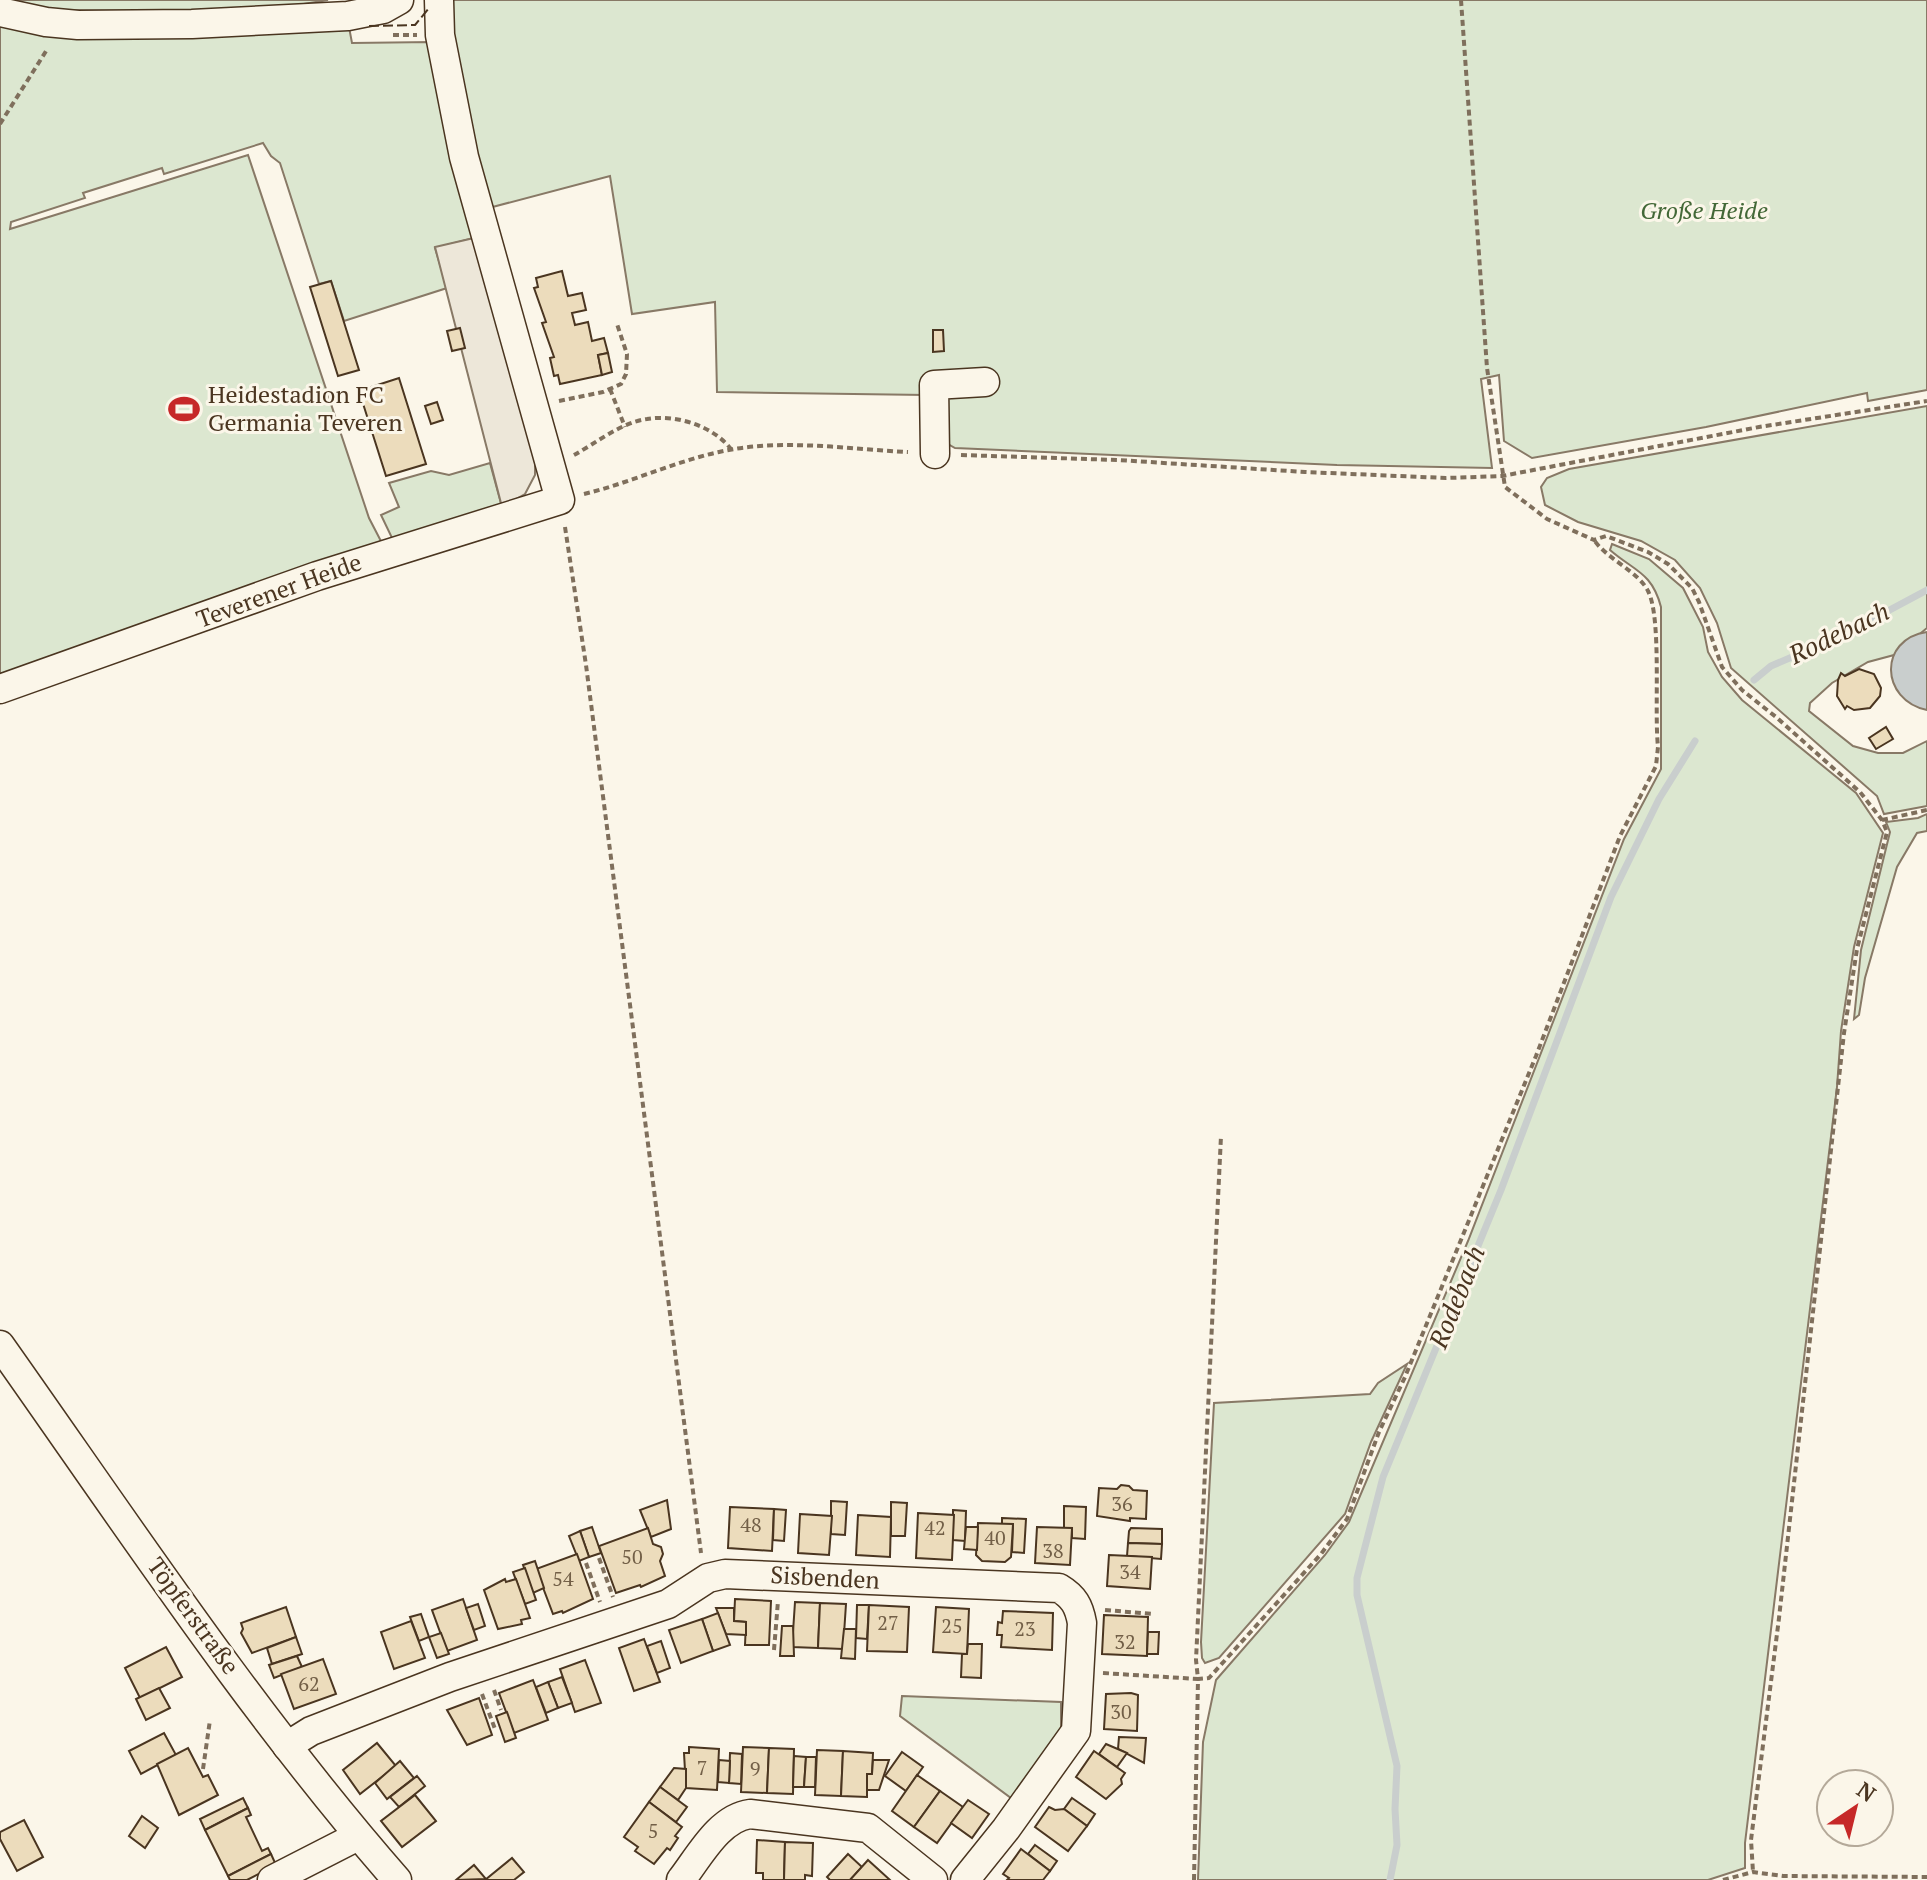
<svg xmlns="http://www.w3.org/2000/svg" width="1927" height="1880" font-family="'PT Serif',serif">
	<rect width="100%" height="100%" fill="#fbf6e9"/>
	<g fill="#dce7d0" stroke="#887966" stroke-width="2">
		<polygon points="12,0 328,0 255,12 53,10"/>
		<polygon points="445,0 1927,0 1927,390 1868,401 1867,393 1706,427 1532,458 1504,441 1499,375 1481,379 1492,468 1337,465 955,448 948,444 926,395 717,392 715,302 632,314 610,176 485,209"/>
		<polygon points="0,24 349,27 352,43 432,42 474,238 435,248 447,288 344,321 331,281 319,284 280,163 271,156 263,143 164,174 162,168 83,193 85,198 11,222 10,229 248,155 369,518 384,547 0,679"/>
		<polygon points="1927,406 1927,628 1894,655 1868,662 1832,683 1810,703 1809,711 1853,746 1878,753 1903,753 1927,741 1927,806 1884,814 1877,796 1731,668 1717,623 1700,588 1675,560 1641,541 1578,522 1545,505 1541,487 1547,478 1569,469"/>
		<polygon points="490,463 502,507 393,540 381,515 399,507 389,483 431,471 449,475"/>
		<path d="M 1612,544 L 1649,559 L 1683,588 L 1703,627 L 1708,652 L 1722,677 L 1742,700 L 1856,793 L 1883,833 L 1854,947 L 1841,1031 L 1837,1087 L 1745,1843 L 1745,1868 L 1708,1880 L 1198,1880 L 1203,1742 L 1216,1680 L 1325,1555 L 1349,1522 L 1468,1241 L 1624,839 L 1661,769 L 1661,607 C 1652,572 1634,571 1610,550 Z"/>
		<polygon points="1927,814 1927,831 1917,833 1897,867 1865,978 1859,1015 1854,1019 1861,950 1890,832 1886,822 1918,818"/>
		<polygon points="1407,1364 1371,1442 1345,1514 1219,1658 1205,1663 1202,1658 1201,1642 1214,1403 1370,1394 1378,1383"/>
		<polygon points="902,1696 1061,1702 1061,1732 1011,1798 900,1716"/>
	</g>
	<polygon fill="#ede7d9" stroke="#887966" stroke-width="2" points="474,238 535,446 535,475 525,494 502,507 435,247"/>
	<path fill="#c9cecd" stroke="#887966" stroke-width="2" d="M 1927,632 L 1927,710 C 1880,700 1878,639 1927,632 Z"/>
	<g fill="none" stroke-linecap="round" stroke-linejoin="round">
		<g stroke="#c9cecd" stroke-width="7">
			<polyline points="1754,680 1771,666 1841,636 1927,590"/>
			<polyline points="1390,1880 1397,1845 1395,1809 1397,1766 1357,1595 1357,1578 1383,1477 1501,1190 1611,897 1659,799 1695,741"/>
		</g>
	</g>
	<g fill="#ecdcbc" stroke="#4a3520" stroke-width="2">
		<polygon points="562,271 568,296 582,293 586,310 572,313 575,325 588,322 592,341 604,338 608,353 598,355 602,375 560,384 558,375 554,376 550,358 554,357 542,323 546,322 534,288 538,287 536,278"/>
		<polygon points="331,281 359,370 338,376 310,287"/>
		<polygon points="460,328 465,348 452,351 447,331"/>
		<polygon points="933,330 943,330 944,351 933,352"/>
		<polygon points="608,353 612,372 602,375 598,355"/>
		<polygon points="399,378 426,464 386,476 359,391"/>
		<polygon points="437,402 443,420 431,424 425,406"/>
		<polygon points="1859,669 1874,674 1881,688 1880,696 1870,708 1854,710 1847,706 1845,709 1837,696 1838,680 1841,673 1845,676"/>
		<polygon points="1886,727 1893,739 1876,749 1869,738"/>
		<polygon points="1121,1485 1129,1486 1133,1490 1147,1491 1146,1519 1130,1518 1130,1521 1097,1516 1099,1488 1117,1489"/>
		<polygon points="667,1500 671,1529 651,1537 640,1510"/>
		<polygon points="831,1501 847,1502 845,1535 831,1534"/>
		<polygon points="891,1502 907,1503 905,1536 891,1536"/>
		<polygon points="1064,1506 1086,1507 1085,1539 1072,1538 1072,1528 1064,1528"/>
		<polygon points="730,1507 774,1509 772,1551 728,1548"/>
		<polygon points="774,1509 786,1510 784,1541 773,1540"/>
		<polygon points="953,1510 966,1511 965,1541 953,1540"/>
		<polygon points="918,1513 954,1515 952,1560 916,1558"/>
		<polygon points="800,1514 832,1516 829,1555 798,1553"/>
		<polygon points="858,1515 891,1517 890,1557 856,1555"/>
		<polygon points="1002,1518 1026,1519 1024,1553 1012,1552 1013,1524 1002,1524"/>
		<polygon points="978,1523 1013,1524 1011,1557 1005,1562 982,1561 976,1555"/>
		<polygon points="592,1527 601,1553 589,1557 580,1531"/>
		<polygon points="966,1527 978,1527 977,1550 964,1549"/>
		<polygon points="1037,1527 1072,1528 1070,1565 1035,1563"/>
		<polygon points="648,1528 653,1544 661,1547 663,1554 660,1561 665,1576 641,1587 640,1585 616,1593 599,1546"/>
		<polygon points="1131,1528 1162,1529 1162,1544 1128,1543 1129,1531"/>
		<polygon points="580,1531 589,1557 579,1561 569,1536"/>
		<polygon points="1128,1543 1162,1544 1161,1559 1127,1556"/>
		<polygon points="577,1554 593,1599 563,1613 562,1611 553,1614 536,1569"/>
		<polygon points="1109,1555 1152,1557 1150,1589 1107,1586"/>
		<polygon points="535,1561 544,1588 533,1593 523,1565"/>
		<polygon points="525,1568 536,1600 525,1604 513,1572"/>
		<polygon points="505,1579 506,1582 516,1579 530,1618 521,1620 522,1624 498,1629 484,1590"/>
		<polygon points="463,1599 477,1640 447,1651 432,1610"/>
		<polygon points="735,1599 771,1601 769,1645 745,1645 746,1622 734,1621"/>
		<polygon points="795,1602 820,1603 818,1648 792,1647"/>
		<polygon points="820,1603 846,1604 843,1649 818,1648"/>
		<polygon points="478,1604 485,1626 474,1630 466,1608"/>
		<polygon points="857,1605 869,1605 867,1639 856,1638"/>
		<polygon points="869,1605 909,1607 907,1652 867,1651"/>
		<polygon points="286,1607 296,1637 252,1653 241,1633 243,1629 241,1623"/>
		<polygon points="936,1607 969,1609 967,1654 933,1652"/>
		<polygon points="716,1608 734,1608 734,1621 746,1622 746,1635 726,1634"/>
		<polygon points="1003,1611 1053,1613 1052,1650 1001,1647 1002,1635 997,1635 998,1622 1002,1623"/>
		<polygon points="718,1613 730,1645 713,1651 702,1619"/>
		<polygon points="421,1614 429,1637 419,1641 410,1617"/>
		<polygon points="1104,1615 1148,1617 1147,1656 1102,1654"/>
		<polygon points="702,1619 713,1651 681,1663 669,1630"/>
		<polygon points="411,1621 425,1658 394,1669 381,1632"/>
		<polygon points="782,1626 793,1626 794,1656 780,1656"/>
		<polygon points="844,1629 856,1629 855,1659 841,1658"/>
		<polygon points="1148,1632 1159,1632 1158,1654 1147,1654"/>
		<polygon points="441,1633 449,1654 437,1658 429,1637"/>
		<polygon points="296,1637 302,1654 272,1664 267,1648"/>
		<polygon points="644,1639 660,1682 634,1691 619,1648"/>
		<polygon points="661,1641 670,1668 657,1673 647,1646"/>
		<polygon points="968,1644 982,1644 981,1678 961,1677 962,1654 967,1654"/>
		<polygon points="166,1647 182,1677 140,1698 125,1668"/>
		<polygon points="297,1656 302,1667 274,1678 269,1665"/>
		<polygon points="323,1659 336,1694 294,1709 281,1674"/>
		<polygon points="585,1660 601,1703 575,1712 560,1669"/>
		<polygon points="562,1677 572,1703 558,1708 548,1682"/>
		<polygon points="533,1680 548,1720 514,1733 499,1693"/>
		<polygon points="548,1682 558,1708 546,1713 536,1687"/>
		<polygon points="159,1688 170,1708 146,1720 136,1699"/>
		<polygon points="1131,1693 1138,1695 1137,1731 1104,1729 1106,1694"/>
		<polygon points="479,1698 492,1735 467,1745 447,1710"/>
		<polygon points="507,1712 516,1738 505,1742 496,1716"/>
		<polygon points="164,1733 176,1755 141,1774 129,1751"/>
		<polygon points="1119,1737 1146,1738 1144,1763 1118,1749"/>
		<polygon points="377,1743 396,1766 360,1794 343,1770"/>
		<polygon points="1106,1744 1127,1753 1117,1767 1099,1754"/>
		<polygon points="689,1747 719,1749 717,1790 686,1788 684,1753 689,1753"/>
		<polygon points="743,1747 769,1748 767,1793 741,1792"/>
		<polygon points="188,1748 203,1777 208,1775 218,1795 179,1815 157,1764"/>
		<polygon points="769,1748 794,1749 793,1794 767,1793"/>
		<polygon points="817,1750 843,1751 841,1796 815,1795"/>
		<polygon points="843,1751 873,1753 872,1774 867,1774 867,1797 841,1796"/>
		<polygon points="1094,1751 1125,1773 1121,1779 1122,1784 1106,1799 1076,1777"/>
		<polygon points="902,1752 923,1767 906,1791 885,1776"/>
		<polygon points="730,1753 742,1754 741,1784 729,1783"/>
		<polygon points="794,1756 806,1757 804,1787 793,1787"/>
		<polygon points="806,1757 816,1757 815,1787 804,1787"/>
		<polygon points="719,1760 730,1761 729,1783 718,1782"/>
		<polygon points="873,1760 889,1760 879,1790 867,1790 867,1774 872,1774"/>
		<polygon points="400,1761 414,1778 387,1799 375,1783"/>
		<polygon points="674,1768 686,1769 686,1788 678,1800 660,1787"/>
		<polygon points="917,1775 940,1791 914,1827 892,1811"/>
		<polygon points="417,1776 425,1786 399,1807 390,1797"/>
		<polygon points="660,1787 687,1807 676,1822 649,1802"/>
		<polygon points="940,1791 963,1807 937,1843 914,1827"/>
		<polygon points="415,1795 436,1821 402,1847 381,1821"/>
		<polygon points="243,1798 248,1808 205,1830 200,1819"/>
		<polygon points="1072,1798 1095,1814 1087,1826 1064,1809"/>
		<polygon points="968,1800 989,1814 972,1838 951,1823"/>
		<polygon points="649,1802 682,1827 675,1836 678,1838 670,1850 667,1848 654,1864 635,1851 638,1847 624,1837"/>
		<polygon points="1049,1807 1055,1810 1064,1809 1087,1826 1068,1851 1035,1827"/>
		<polygon points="248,1808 251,1815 246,1817 262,1851 268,1848 271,1854 228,1876 205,1830"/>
		<polygon points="142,1816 158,1828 145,1848 129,1836"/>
		<polygon points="24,1820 43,1857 17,1871 0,1839 0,1832"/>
		<polygon points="757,1840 785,1842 784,1880 763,1880 763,1873 756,1873"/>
		<polygon points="785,1842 813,1843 812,1876 805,1875 805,1880 784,1880"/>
		<polygon points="1035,1845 1057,1861 1050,1871 1028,1854"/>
		<polygon points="1021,1849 1050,1871 1043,1880 1007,1880 1009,1878 1003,1874"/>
		<polygon points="271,1854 276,1865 247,1880 230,1880 228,1876"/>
		<polygon points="848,1854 862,1867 850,1880 830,1880 827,1877"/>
		<polygon points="512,1858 524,1872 514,1880 485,1880"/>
		<polygon points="868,1860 890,1880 850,1880"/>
		<polygon points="474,1865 486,1879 456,1880"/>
	</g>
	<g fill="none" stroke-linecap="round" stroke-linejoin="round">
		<defs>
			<g id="minor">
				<polyline points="0,12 46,22 78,25 192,24 348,16 383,9 399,0"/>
				<polyline points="935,454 934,385 985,382"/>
				<polyline points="0,689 317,576 560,500 464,157 440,35 439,0"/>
				<path d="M 0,1345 C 128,1526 251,1713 397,1880"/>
				<path d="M 287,1746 L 311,1731 L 450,1677 L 668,1604 L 708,1578 L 725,1574 L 1059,1588 C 1074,1597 1079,1606 1082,1623 L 1076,1731 L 1006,1829 L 965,1880"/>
				<polyline points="272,1880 358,1836"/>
				<path d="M 681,1880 C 699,1857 719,1818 750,1814 L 868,1828 L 933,1880"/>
			</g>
		</defs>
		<use href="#minor" stroke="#4a3520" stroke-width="31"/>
		<g stroke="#7f6f5c" stroke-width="4" stroke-dasharray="6 4" stroke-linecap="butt">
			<polyline points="1461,0 1487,368 1505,487 1547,519 1594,540 1606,536 1648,552 1668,564 1692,588 1699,602 1722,667 1742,690 1776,717 1860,792 1882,820 1887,832 1857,949 1844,1033 1779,1618 1751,1840 1753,1872"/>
			<polyline points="393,35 417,35"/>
			<polyline points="0,124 48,48"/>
			<polyline points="610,389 625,427"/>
			<polyline points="559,401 603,392 621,384 626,374 627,354 617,324"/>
			<path d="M 574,455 C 596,443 622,422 647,419 C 676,414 713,426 731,449"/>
			<polyline points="961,455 1118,460 1305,472 1446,478 1502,476 1759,427 1927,401"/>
			<path d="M 584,494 C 630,483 673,462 719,452 C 780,438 846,449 908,452"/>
			<polyline points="565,527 586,665 701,1553"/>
			<polyline points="1882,820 1927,810"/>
			<polyline points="599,1558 613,1597"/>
			<polyline points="586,1563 600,1602"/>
			<polyline points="1105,1610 1153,1614"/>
			<polyline points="774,1650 778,1601"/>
			<polyline points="1103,1673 1198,1679 1196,1660 1221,1136"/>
			<polyline points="494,1690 501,1710"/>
			<polyline points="482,1694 495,1729"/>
			<polyline points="203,1769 210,1720"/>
			<path d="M 1194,1880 L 1198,1679 L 1209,1678 L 1321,1554 L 1347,1519 L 1379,1432 L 1405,1377 L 1536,1056 L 1620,836 L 1656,766 L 1658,747 C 1654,711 1662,618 1648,591 C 1639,572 1607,559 1594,540"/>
			<polyline points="1723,1880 1753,1872 1783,1876 1927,1877"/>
		</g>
		<use href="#minor" stroke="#fbf6e9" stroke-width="28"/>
		<polyline stroke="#4a3520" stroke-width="2" stroke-dasharray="10 4" stroke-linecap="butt" points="369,26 415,25 429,8"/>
	</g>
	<defs>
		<symbol id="stadium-bare" viewBox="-9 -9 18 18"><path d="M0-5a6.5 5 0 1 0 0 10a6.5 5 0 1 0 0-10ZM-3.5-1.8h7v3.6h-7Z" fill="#c62828" stroke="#fbf6e9" stroke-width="2.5" paint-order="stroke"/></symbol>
	</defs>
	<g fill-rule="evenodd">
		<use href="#stadium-bare" x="162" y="387" width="44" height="44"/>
	</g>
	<g text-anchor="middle" stroke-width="6" stroke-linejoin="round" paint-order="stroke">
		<g font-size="20" fill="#725f47">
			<text x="1122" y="1511">36</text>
			<text x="751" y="1532">48</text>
			<text x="935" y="1535">42</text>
			<text x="995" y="1545">40</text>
			<text x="1053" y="1558">38</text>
			<text x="632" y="1564">50</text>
			<text x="1130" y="1579">34</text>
			<text x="563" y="1586">54</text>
			<text x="888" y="1630">27</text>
			<text x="952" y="1633">25</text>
			<text x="1025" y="1636">23</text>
			<text x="1125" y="1649">32</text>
			<text x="309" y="1691">62</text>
			<text x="1121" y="1719">30</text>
			<text x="702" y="1775">7</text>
			<text x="755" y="1776">9</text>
			<text x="653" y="1838">5</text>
		</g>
		<g font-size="24" font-style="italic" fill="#436837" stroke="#fbf6e9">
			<text x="1704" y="219">Große Heide</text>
		</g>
		<g font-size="24" fill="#4a3520" stroke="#fbf6e9" text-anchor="start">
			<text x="208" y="403">Heidestadion FC<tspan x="208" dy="28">Germania Teveren</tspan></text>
		</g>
		<g font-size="24" fill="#4a3520" stroke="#fbf6e9">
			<text transform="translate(279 591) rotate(-20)" y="8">Teverener Heide</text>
			<text transform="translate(825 1578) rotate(3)" y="8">Sisbenden</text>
			<text transform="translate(193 1616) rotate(54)" y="8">Töpferstraße</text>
		</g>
		<g font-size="26" font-style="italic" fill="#4a3520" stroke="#fbf6e9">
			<text transform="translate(1839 633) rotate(-26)" y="9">Rodebach</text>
			<text transform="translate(1457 1297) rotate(-68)" y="9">Rodebach</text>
		</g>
	</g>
	<g transform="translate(1855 1808) rotate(35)"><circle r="38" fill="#fbf6e9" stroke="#b4a999" stroke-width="2"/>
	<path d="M0-6L14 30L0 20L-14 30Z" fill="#c62828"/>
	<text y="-12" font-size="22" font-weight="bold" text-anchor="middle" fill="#4a3520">N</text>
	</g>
</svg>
